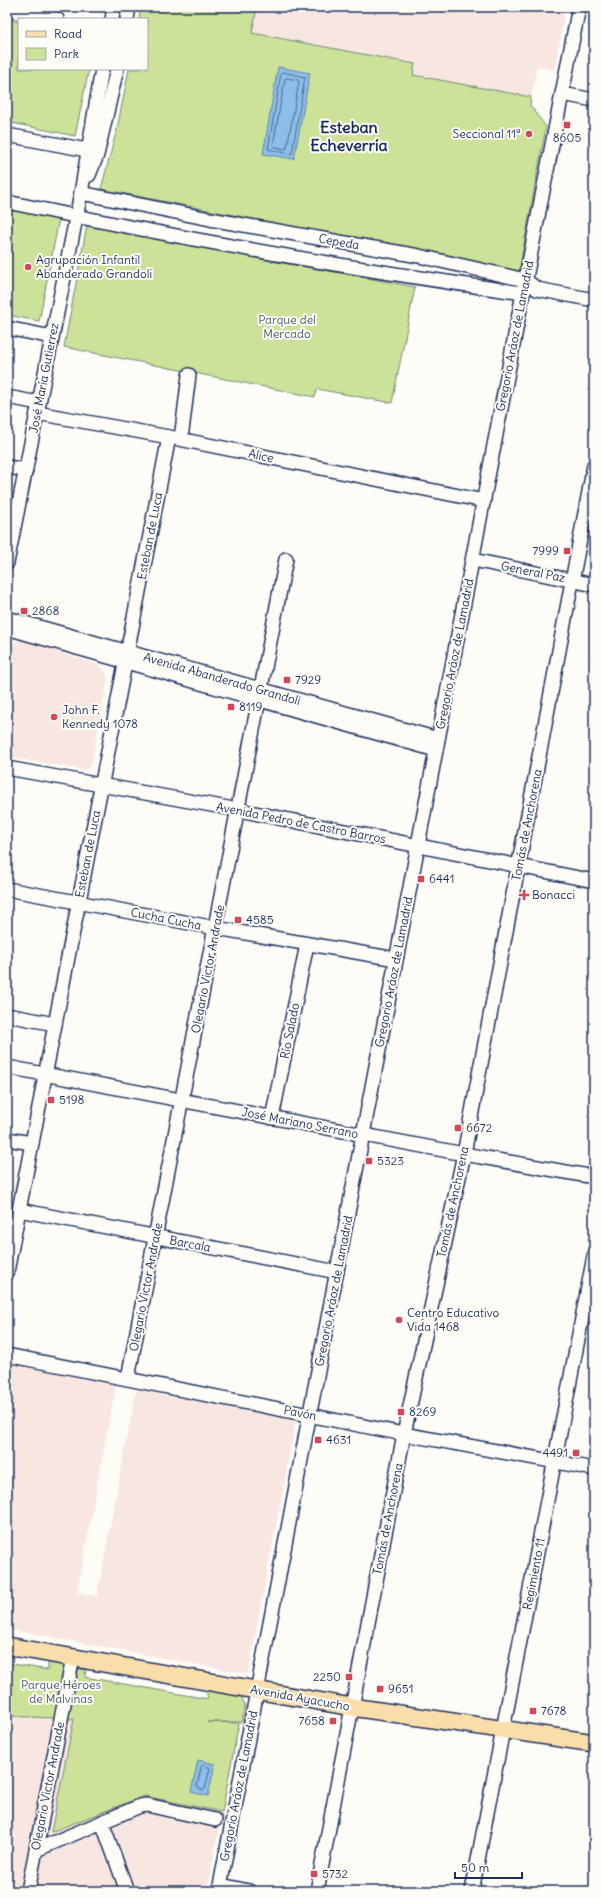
<svg xmlns="http://www.w3.org/2000/svg" width="601" height="1898" font-family="Delius,sans-serif">
	<rect width="100%" height="100%" fill="#fdfcf7"/>
	<filter id="ink" filterUnits="userSpaceOnUse"><feTurbulence type="fractalNoise" baseFrequency=".025" numOctaves="2"/><feDisplacementMap in="SourceGraphic" scale="8" xChannelSelector="R" yChannelSelector="G"/><feConvolveMatrix kernelMatrix="1 2 1 2 8 2 1 2 1" color-interpolation-filters="sRGB"/></filter>
	<g filter="url(#ink)">
		<g fill="#f8e6e1">
			<polygon points="257,7 566,7 554,70 537,66 531,97 413,75 415,64 252,33"/>
			<polygon points="21,639 101,666 108,677 91,766 84,770 7,757 7,646"/>
			<polygon points="7,1364 116,1384 77,1592 97,1596 136,1390 296,1420 248,1674 7,1629"/>
			<polygon points="7,1716 239,1723 207,1891 7,1891"/>
		</g>
		<g fill="#cbe298" stroke="#73887b">
			<polygon points="141,7 257,7 252,33 415,64 413,75 531,97 530,105 546,127 519,271 101,189 117,129 129,69 147,69 147,19 139,19"/>
			<polygon points="7,19 19,22 19,69 89,69 75,136 7,122"/>
			<polygon points="7,209 59,219 39,321 7,315"/>
			<polygon points="87,225 415,287 392,403 317,389 315,397 64,347"/>
			<polygon points="48,1662 86,1670 85,1677 208,1699 206,1690 241,1696 245,1705 242,1722 207,1722 239,1723 222,1812 144,1796 51,1832 74,1719 7,1716 7,1663 48,1670"/>
		</g>
		<g fill="#8cbee8" stroke="#5f85b1">
			<polygon points="278,67 310,73 294,159 263,154"/>
			<polygon points="198,1760 215,1764 208,1796 191,1792"/>
		</g>
		<g fill="none" stroke-linecap="round" stroke-linejoin="round">
			<g stroke="#486895" stroke-width="1">
				<polygon points="283,72 305,77 292,153 290,154 268,149 281,74"/>
				<polygon points="287,78 298,80 299,82 287,147 286,149 275,147 273,145 285,79"/>
				<polygon points="203,1765 210,1768 205,1789 203,1790 197,1787 201,1767"/>
			</g>
			<defs>
				<g id="minor">
					<polyline points="7,10 57,19"/>
					<polyline points="112,19 114,7"/>
					<polyline points="127,19 129,7"/>
					<polyline points="562,94 594,100"/>
					<polyline points="7,135 87,150"/>
					<polyline points="89,175 97,155 117,69"/>
					<polyline points="81,193 210,219 419,256 525,280 537,289 594,300"/>
					<path d="M 7,202 C 178,238 350,269 523,293"/>
					<polyline points="7,328 52,337"/>
					<polyline points="7,397 39,403"/>
					<polyline points="37,413 169,437 484,501"/>
					<polyline points="181,439 189,375"/>
					<polyline points="7,467 26,470"/>
					<polyline points="473,560 594,585"/>
					<polyline points="7,563 81,193 102,69"/>
					<polyline points="7,618 438,739"/>
					<polyline points="7,628 436,750"/>
					<polyline points="7,768 239,810 594,881"/>
					<polyline points="7,889 216,928 396,959"/>
					<polyline points="7,1015 55,1024"/>
					<polyline points="7,1067 464,1154 594,1177"/>
					<polyline points="272,1118 307,944"/>
					<polyline points="7,1139 32,1143"/>
					<polyline points="19,1210 337,1272"/>
					<polyline points="7,1272 169,437"/>
					<polyline points="7,1355 404,1434 594,1469"/>
					<polyline points="128,1378 286,559"/>
					<polyline points="102,1822 127,1891"/>
					<polyline points="36,1850 140,1806 147,1805 215,1820"/>
					<polyline points="221,1885 249,1891"/>
					<polyline points="28,1891 73,1657"/>
					<polyline points="219,1891 523,293 579,7"/>
					<polyline points="317,1891 404,1434 464,1154 594,465"/>
					<polyline points="472,1891 594,1256"/>
				</g>
				<polyline id="major" points="7,1646 352,1707 594,1743"/>
			</defs>
			<use href="#minor" stroke="#1b2f5e" stroke-width="16"/>
			<use href="#major" stroke="#1b2f5e" stroke-width="20"/>
			<use href="#minor" stroke="#fdfcf7" stroke-width="13"/>
			<use href="#major" stroke="#f9deab" stroke-width="17"/>
		</g>
	</g>
	<g fill="#d1495b" stroke="#fdfcf7" stroke-width="1.5">
		<rect x="563" y="121" width="8" height="8" rx="2"/>
		<circle cx="529" cy="134" r="4"/>
		<circle cx="28" cy="267" r="4"/>
		<rect x="563" y="547" width="8" height="8" rx="2"/>
		<rect x="20" y="607" width="8" height="8" rx="2"/>
		<rect x="283" y="676" width="8" height="8" rx="2"/>
		<rect x="227" y="703" width="8" height="8" rx="2"/>
		<circle cx="54" cy="717" r="4"/>
		<rect x="417" y="875" width="8" height="8" rx="2"/>
		<path d="M522 889h4v4h4v4h-4v4h-4v-4h-4v-4h4z"/>
		<rect x="234" y="916" width="8" height="8" rx="2"/>
		<rect x="47" y="1096" width="8" height="8" rx="2"/>
		<rect x="454" y="1124" width="8" height="8" rx="2"/>
		<rect x="365" y="1157" width="8" height="8" rx="2"/>
		<circle cx="399" cy="1320" r="4"/>
		<rect x="397" y="1408" width="8" height="8" rx="2"/>
		<rect x="314" y="1436" width="8" height="8" rx="2"/>
		<rect x="572" y="1449" width="8" height="8" rx="2"/>
		<rect x="345" y="1673" width="8" height="8" rx="2"/>
		<rect x="376" y="1685" width="8" height="8" rx="2"/>
		<rect x="529" y="1707" width="8" height="8" rx="2"/>
		<rect x="329" y="1717" width="8" height="8" rx="2"/>
		<rect x="310" y="1870" width="8" height="8" rx="2"/>
	</g>
	<g text-anchor="middle" stroke-width="4" stroke-linejoin="round" paint-order="stroke">
		<g font-size="12" fill="#1b2f5e" stroke="#fdfcf7" text-anchor="start">
			<text x="521" y="138" text-anchor="end">Seccional 11ª</text>
			<text x="567" y="142" text-anchor="middle">8605</text>
			<text x="36" y="264">Agrupación Infantil<tspan x="36" dy="14">Abanderado Grandoli</tspan></text>
			<text x="559" y="555" text-anchor="end">7999</text>
			<text x="32" y="615">2868</text>
			<text x="295" y="684">7929</text>
			<text x="239" y="711">8119</text>
			<text x="62" y="714">John F.<tspan x="62" dy="14">Kennedy 1078</tspan></text>
			<text x="429" y="883">6441</text>
			<text x="532" y="899">Bonacci</text>
			<text x="246" y="924">4585</text>
			<text x="59" y="1104">5198</text>
			<text x="466" y="1132">6672</text>
			<text x="377" y="1165">5323</text>
			<text x="407" y="1317">Centro Educativo<tspan x="407" dy="14">Vida 1468</tspan></text>
			<text x="409" y="1416">8269</text>
			<text x="326" y="1444">4631</text>
			<text x="568" y="1457" text-anchor="end">4491</text>
			<text x="341" y="1681" text-anchor="end">2250</text>
			<text x="388" y="1693">9651</text>
			<text x="541" y="1715">7678</text>
			<text x="325" y="1725" text-anchor="end">7658</text>
			<text x="322" y="1878">5732</text>
		</g>
		<g font-size="12" fill="#1b2f5e" stroke="#fdfcf7">
			<text transform="translate(339 242) rotate(10)" y="4">Cepeda</text>
			<text transform="translate(515 336) rotate(-79)" y="4">Gregorio Aráoz de Lamadrid</text>
			<text transform="translate(44 378) rotate(-79)" y="4">José María Gutierrez</text>
			<text transform="translate(261 456) rotate(12)" y="4">Alice</text>
			<text transform="translate(150 536) rotate(-79)" y="4">Esteban de Luca</text>
			<text transform="translate(533 572) rotate(11)" y="4">General Paz</text>
			<text transform="translate(455 654) rotate(-79)" y="4">Gregorio Aráoz de Lamadrid</text>
			<text transform="translate(222 679) rotate(16)" y="4">Avenida Abanderado Grandoli</text>
			<text transform="translate(301 823) rotate(11)" y="4">Avenida Pedro de Castro Barros</text>
			<text transform="translate(527 825) rotate(-79)" y="4">Tomás de Anchorena</text>
			<text transform="translate(88 854) rotate(-79)" y="4">Esteban de Luca</text>
			<text transform="translate(166 919) rotate(11)" y="4">Cucha Cucha</text>
			<text transform="translate(208 969) rotate(-79)" y="4">Olegario Victor Andrade</text>
			<text transform="translate(394 972) rotate(-79)" y="4">Gregorio Aráoz de Lamadrid</text>
			<text transform="translate(290 1031) rotate(-79)" y="4">Río Salado</text>
			<text transform="translate(300 1123) rotate(11)" y="4">José Mariano Serrano</text>
			<text transform="translate(453 1202) rotate(-78)" y="4">Tomás de Anchorena</text>
			<text transform="translate(190 1244) rotate(11)" y="4">Barcala</text>
			<text transform="translate(146 1287) rotate(-79)" y="4">Olegario Victor Andrade</text>
			<text transform="translate(334 1291) rotate(-79)" y="4">Gregorio Aráoz de Lamadrid</text>
			<text transform="translate(300 1413) rotate(11)" y="4">Pavón</text>
			<text transform="translate(388 1519) rotate(-79)" y="4">Tomás de Anchorena</text>
			<text transform="translate(534 1574) rotate(-79)" y="4">Regimiento 11</text>
			<text transform="translate(300 1698) rotate(10)" y="4">Avenida Ayacucho</text>
			<text transform="translate(48 1786) rotate(-79)" y="4">Olegario Victor Andrade</text>
			<text transform="translate(239 1786) rotate(-79)" y="4">Gregorio Aráoz de Lamadrid</text>
		</g>
		<g font-size="12" fill="#475c6c" stroke="#fdfcf7">
			<text x="287" y="324">Parque del<tspan x="287" dy="14">Mercado</tspan></text>
			<text x="61" y="1689">Parque Héroes<tspan x="61" dy="14">de Malvinas</tspan></text>
		</g>
		<g font-size="16" font-weight="bold" fill="#1b2f5e" stroke="#fdfcf7">
			<text x="349" y="133">Esteban<tspan x="349" dy="18">Echeverría</tspan></text>
		</g>
	</g>
	<rect width="601" height="1898" fill="none" stroke="#fdfcf7" stroke-width="24"/>
	<rect x="12" y="12" width="577" height="1874" fill="none" stroke="#1b2f5e" stroke-width="1.5" filter="url(#ink)"/>
	<rect x="18" y="18" width="130" height="52" fill="#fdfcf7" stroke="#a3aaba"/>
	<rect x="26" y="31" width="20" height="6" fill="#f9deab" stroke="#a3aaba"/>
	<text x="54" y="38" font-size="12" fill="#1b2f5e">Road</text>
	<rect x="26" y="48" width="20" height="12" fill="#cbe298" stroke="#a3aaba"/>
	<text x="54" y="58" font-size="12" fill="#1b2f5e">Park</text>
	<path d="M455 1872v6h67v-6" fill="none" stroke="#1b2f5e" stroke-width="2"/>
	<text x="461" y="1872" font-size="12" fill="#1b2f5e" stroke="#fdfcf7" stroke-width="3" paint-order="stroke">50 m</text>
</svg>
